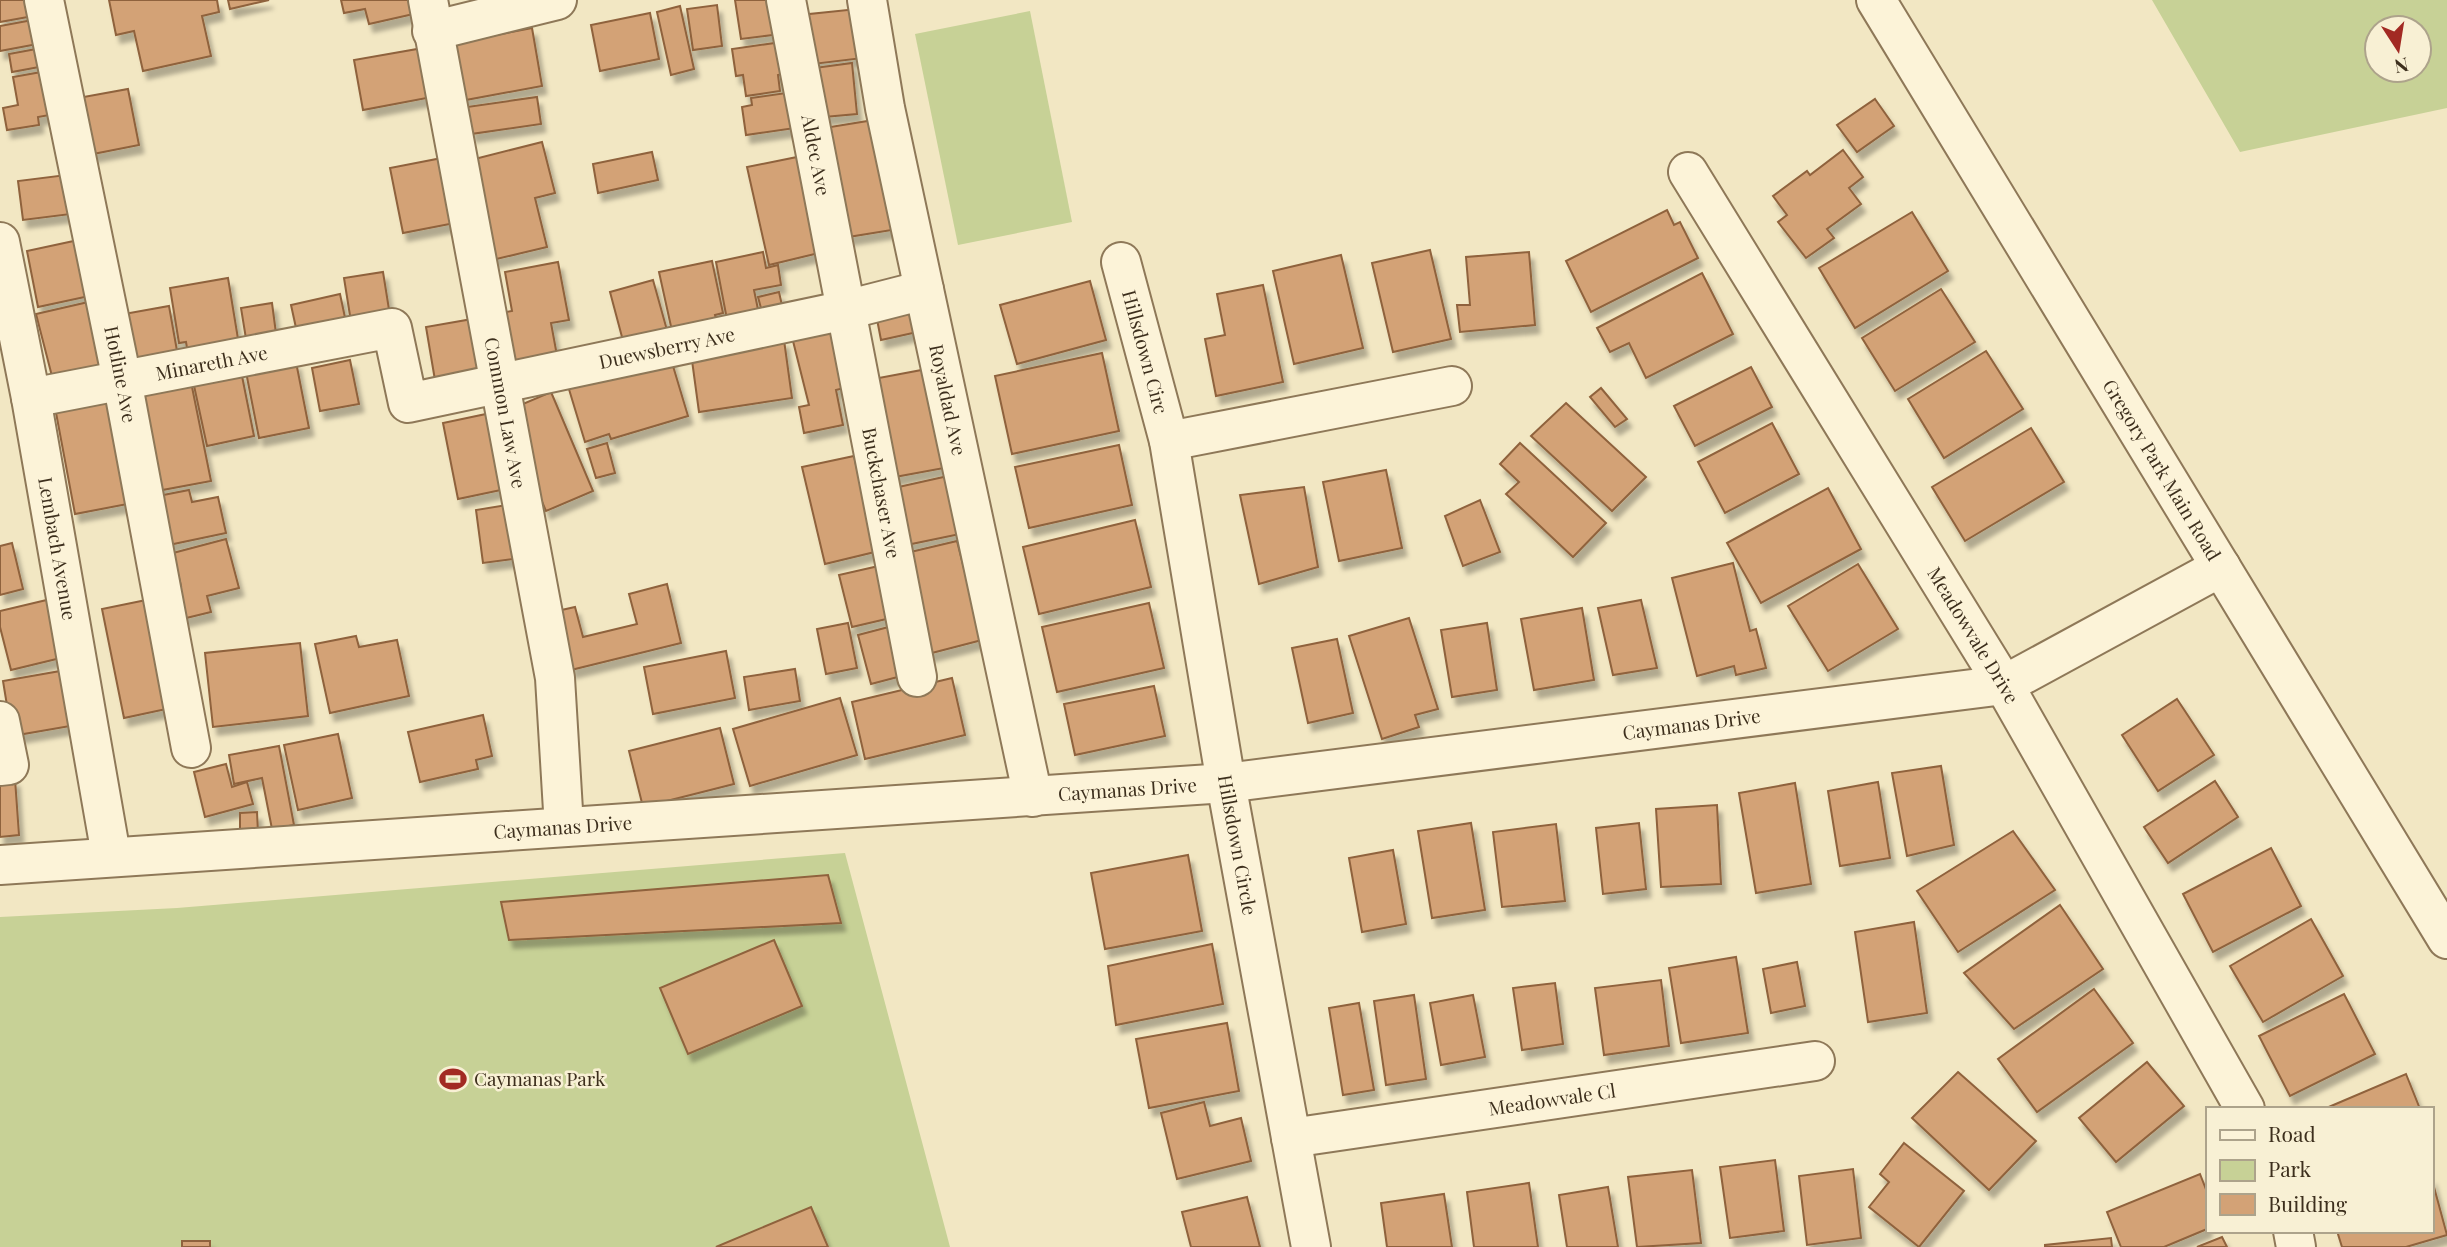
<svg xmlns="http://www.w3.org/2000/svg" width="2447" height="1247" font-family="'Playfair Display',serif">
	<defs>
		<filter id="shadow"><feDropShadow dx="4.5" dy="8" stdDeviation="2" flood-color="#0004"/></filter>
	</defs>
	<rect width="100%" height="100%" fill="#f2e7c3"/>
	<g fill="#c7d196" fill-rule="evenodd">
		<path d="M 2152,0 L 2447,0 L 2447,108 L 2240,152 ZM 2377,28 L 2419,28 L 2419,70 L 2377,70 Z"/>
		<polygon points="1030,11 1072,222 958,245 915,34"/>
		<polygon points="845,853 950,1247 0,1247 0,917 177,908"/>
	</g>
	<g fill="#d3a276" stroke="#8f623c" stroke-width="2" filter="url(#shadow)">
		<polygon points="0,0 36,0 39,15 0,22"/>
		<polygon points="109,0 217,0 219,12 202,16 211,56 143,71 134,31 116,35"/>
		<polygon points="228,0 269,0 230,9"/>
		<polygon points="341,0 415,0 418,13 369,24 365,9 344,13"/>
		<polygon points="735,0 776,0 781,34 741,39"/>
		<polygon points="717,5 722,46 693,50 687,9"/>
		<polygon points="680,6 694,69 671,75 657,12"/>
		<polygon points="857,9 863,58 805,65 800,15"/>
		<polygon points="650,13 659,59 600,71 591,25"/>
		<polygon points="38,19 43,43 0,51 0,26"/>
		<polygon points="532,28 542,86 455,102 445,45"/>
		<polygon points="782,42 787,73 778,75 780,91 746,96 743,75 736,76 732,49"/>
		<polygon points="47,47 50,65 12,72 9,54"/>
		<polygon points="423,48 432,97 363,110 354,60"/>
		<polygon points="852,63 857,114 813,118 807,69"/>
		<polygon points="47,71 55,114 38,117 39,125 7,130 3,108 18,105 13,77"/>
		<polygon points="128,89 139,145 88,155 78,98"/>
		<polygon points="786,93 802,127 746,135 742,107 752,105 751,98"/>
		<polygon points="537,97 541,124 471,134 467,107"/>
		<polygon points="1875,99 1894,126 1857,152 1837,125"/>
		<polygon points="880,119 898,229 836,239 818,129"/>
		<polygon points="542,142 555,193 535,198 547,247 488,261 463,162"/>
		<polygon points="1843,150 1863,177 1849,188 1861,204 1827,229 1834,238 1806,258 1778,222 1787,215 1773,196 1807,171 1810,175"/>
		<polygon points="652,152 658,180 598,193 593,164"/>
		<polygon points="802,156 823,252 769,265 747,167"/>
		<polygon points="447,157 460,222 403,233 390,168"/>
		<polygon points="74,174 79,213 23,220 18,181"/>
		<polygon points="1667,210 1674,225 1680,222 1698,258 1591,312 1566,261"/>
		<polygon points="1912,212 1948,271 1855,328 1819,268"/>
		<polygon points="83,239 94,295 38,307 27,251"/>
		<polygon points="1430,250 1451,339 1393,352 1372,263"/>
		<polygon points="763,252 766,268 778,265 781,285 754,290 761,324 729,330 716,262"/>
		<polygon points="1529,252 1535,325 1460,332 1457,305 1470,305 1466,257"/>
		<polygon points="1341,255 1363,348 1294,364 1273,271"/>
		<polygon points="712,261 723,313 715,315 719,330 674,340 659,272"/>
		<polygon points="558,262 569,320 551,323 558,361 506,371 495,314 512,311 505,272"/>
		<polygon points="383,272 391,322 352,328 344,278"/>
		<polygon points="1702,273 1733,334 1646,378 1629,343 1610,352 1597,328"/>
		<polygon points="228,278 240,351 189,360 186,342 179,343 170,288"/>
		<polygon points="653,280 670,341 626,352 610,292"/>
		<polygon points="1090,281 1106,340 1017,364 1000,305"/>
		<polygon points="1263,285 1283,382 1216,396 1205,339 1225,335 1217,294"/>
		<polygon points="1941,289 1975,342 1895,391 1862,338"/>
		<polygon points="779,292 785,319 765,323 758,297"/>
		<polygon points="340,294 347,327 298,337 291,305"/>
		<polygon points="97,300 113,370 54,384 36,314"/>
		<polygon points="272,303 277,341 247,345 241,308"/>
		<polygon points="169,306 179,362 134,370 124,314"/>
		<polygon points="917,306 922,331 881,340 876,314"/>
		<polygon points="478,318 488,377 436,386 426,327"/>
		<polygon points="841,328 852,386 836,390 843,425 804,433 799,407 809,405 792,337"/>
		<polygon points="784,340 792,398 699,412 691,353"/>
		<polygon points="1986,351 2023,409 1944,458 1908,399"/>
		<polygon points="1102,353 1119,431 1012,454 995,376"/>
		<polygon points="670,356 688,416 611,439 609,434 585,442 568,386"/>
		<polygon points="350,360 359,404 320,411 312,368"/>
		<polygon points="296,362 309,428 259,438 246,372"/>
		<polygon points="1751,367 1772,407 1695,446 1674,406"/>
		<polygon points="927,369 944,468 884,479 868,380"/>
		<polygon points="241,371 254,436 207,446 193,381"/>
		<polygon points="190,377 211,481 157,491 136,388"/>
		<polygon points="1601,388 1627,419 1615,427 1590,397"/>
		<polygon points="117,390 138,502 75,514 54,402"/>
		<polygon points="551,392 593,491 546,511 504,412"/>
		<polygon points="1566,403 1646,477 1612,511 1531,436"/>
		<polygon points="486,414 501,490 458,499 443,423"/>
		<polygon points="1772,423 1799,474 1725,513 1698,462"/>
		<polygon points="2031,428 2064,482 1965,541 1932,487"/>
		<polygon points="607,443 615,473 596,478 587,449"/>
		<polygon points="1520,443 1606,523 1573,557 1506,494 1519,482 1500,464"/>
		<polygon points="1119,445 1132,505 1029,528 1015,467"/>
		<polygon points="854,456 869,523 883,550 825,564 802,467"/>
		<polygon points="1386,470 1402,548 1339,561 1323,482"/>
		<polygon points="948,476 960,534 897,547 885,490"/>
		<polygon points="1304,487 1318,567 1259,584 1240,495"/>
		<polygon points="1828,488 1861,549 1761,603 1727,543"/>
		<polygon points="189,490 192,502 218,497 226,533 164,546 153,497"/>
		<polygon points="1480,500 1500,552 1463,566 1445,516"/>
		<polygon points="513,504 521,558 483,563 476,510"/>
		<polygon points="1135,520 1151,587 1039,614 1023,547"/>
		<polygon points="226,539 239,588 207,596 211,612 178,620 170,589 181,586 173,553"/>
		<polygon points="957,541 982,640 928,654 902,554"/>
		<polygon points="12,543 23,589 0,595 0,546"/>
		<polygon points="1733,563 1750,631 1756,629 1766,668 1736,675 1734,666 1697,676 1672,578"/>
		<polygon points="1858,564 1898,629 1828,671 1788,606"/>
		<polygon points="883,565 895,617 852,627 839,575"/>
		<polygon points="667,584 681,643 571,670 557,611 575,607 583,637 637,624 629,594"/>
		<polygon points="55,598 69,656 11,670 0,627 0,611"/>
		<polygon points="156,598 171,708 124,718 102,609"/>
		<polygon points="1641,600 1657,668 1613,675 1598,608"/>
		<polygon points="1149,603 1164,668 1057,692 1042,627"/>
		<polygon points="1582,608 1594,680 1534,690 1521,619"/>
		<polygon points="1409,618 1438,709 1415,715 1419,727 1382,739 1349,636"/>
		<polygon points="848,623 857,668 826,674 817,629"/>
		<polygon points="1487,623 1497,690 1452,697 1441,630"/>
		<polygon points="900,624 913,673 871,684 858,635"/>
		<polygon points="356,636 359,647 397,640 409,696 330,713 315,644"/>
		<polygon points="1337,639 1353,713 1308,723 1292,648"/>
		<polygon points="300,643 308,716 213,727 205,653"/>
		<polygon points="726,651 735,698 653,714 644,667"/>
		<polygon points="795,669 800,701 749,710 744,677"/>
		<polygon points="66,670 76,725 12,736 3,681"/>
		<polygon points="952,678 965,735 865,759 852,702"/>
		<polygon points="1154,686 1165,736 1075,755 1064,704"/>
		<polygon points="840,698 857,755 750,786 733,729"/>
		<polygon points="2177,699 2214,755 2158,791 2122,735"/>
		<polygon points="483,715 492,756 476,760 478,769 420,782 408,732"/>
		<polygon points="720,728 734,784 643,807 629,751"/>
		<polygon points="338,734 352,798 298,810 284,745"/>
		<polygon points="279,746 294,825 272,829 262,778 234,784 229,755"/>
		<polygon points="226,764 232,787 247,782 253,804 205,817 194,772"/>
		<polygon points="1941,766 1954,845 1907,856 1892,773"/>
		<polygon points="15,779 19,835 0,837 0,780"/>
		<polygon points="2215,781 2238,817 2168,863 2144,827"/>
		<polygon points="1878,782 1890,858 1840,866 1828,791"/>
		<polygon points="1795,783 1811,884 1756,893 1739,793"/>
		<polygon points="1717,805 1721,884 1661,887 1656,809"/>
		<polygon points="257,812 258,833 240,833 240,813"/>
		<polygon points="1471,823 1485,910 1432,918 1418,831"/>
		<polygon points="1639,823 1646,889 1603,894 1596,828"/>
		<polygon points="1556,824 1565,901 1502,907 1493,832"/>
		<polygon points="2013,831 2055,890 1958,952 1917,891"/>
		<polygon points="2271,848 2301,906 2213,952 2183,894"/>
		<polygon points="1393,850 1406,924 1362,932 1349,858"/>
		<polygon points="1188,855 1202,931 1105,949 1091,873"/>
		<polygon points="828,875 841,923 509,940 501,902"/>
		<polygon points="2060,905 2103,969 2014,1029 1964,973"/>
		<polygon points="2311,919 2343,976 2263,1022 2230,966"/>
		<polygon points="1914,922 1927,1013 1868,1022 1855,932"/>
		<polygon points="774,940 802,1006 688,1054 660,988"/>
		<polygon points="1212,944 1223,1004 1116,1025 1108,966"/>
		<polygon points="1736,957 1748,1033 1681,1043 1669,968"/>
		<polygon points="1797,962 1805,1006 1771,1013 1763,969"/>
		<polygon points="1661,980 1669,1046 1604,1055 1595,988"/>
		<polygon points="1555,983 1563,1044 1522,1050 1513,988"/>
		<polygon points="2094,989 2133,1043 2037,1112 1998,1059"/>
		<polygon points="2344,994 2375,1054 2290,1096 2259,1036"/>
		<polygon points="1414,995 1426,1079 1386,1085 1374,1001"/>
		<polygon points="1473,995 1485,1057 1441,1065 1430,1003"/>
		<polygon points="1359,1003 1374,1090 1343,1095 1329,1008"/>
		<polygon points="1227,1023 1239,1091 1149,1108 1136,1039"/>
		<polygon points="2147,1062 2184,1106 2116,1162 2079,1118"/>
		<polygon points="1958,1072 2036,1141 1989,1190 1912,1118"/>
		<polygon points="2406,1074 2420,1109 2324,1109"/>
		<polygon points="1204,1102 1210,1126 1241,1118 1251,1161 1177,1179 1161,1113"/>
		<polygon points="1904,1143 1964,1191 1919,1247 1869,1207 1889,1182 1880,1174"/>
		<polygon points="1775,1160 1784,1231 1730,1238 1720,1167"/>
		<polygon points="1853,1169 1861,1238 1807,1245 1799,1176"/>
		<polygon points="1692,1170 1701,1243 1637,1247 1628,1177"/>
		<polygon points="2200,1174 2207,1192 2207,1229 2164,1247 2121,1247 2107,1212"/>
		<polygon points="2431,1176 2447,1235 2406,1247 2342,1247 2337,1231 2431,1231"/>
		<polygon points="1529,1183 1538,1247 1474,1247 1467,1192"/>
		<polygon points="1608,1187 1618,1247 1567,1247 1559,1195"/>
		<polygon points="1444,1194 1452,1247 1387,1247 1381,1203"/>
		<polygon points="1247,1197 1260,1247 1191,1247 1182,1212"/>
		<polygon points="811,1207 828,1247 716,1247"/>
		<polygon points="2222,1237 2227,1247 2197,1247"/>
		<polygon points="2111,1238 2112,1247 2045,1247 2045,1245"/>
		<rect x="182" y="1241" width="28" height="6"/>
	</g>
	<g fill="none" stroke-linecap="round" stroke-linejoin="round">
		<defs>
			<g id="minor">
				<path id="s1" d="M 44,0 L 122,380 L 191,748"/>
				<path id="s2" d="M 428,0 L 555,678 L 564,827"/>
				<path id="s3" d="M 786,0 L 917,677"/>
				<path id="s4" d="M 867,0 L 885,108 L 1033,797"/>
				<polyline points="432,31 557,0"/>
				<path id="s5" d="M 1688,172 L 2004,685 L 2245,1109"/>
				<path id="s6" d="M 0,242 L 31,398 L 111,855"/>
				<path id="s7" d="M 1121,262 L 1169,441 L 1226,783 L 1311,1247"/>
				<path id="s8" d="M 31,398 L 392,328 L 408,403 L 846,310 L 924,290"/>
				<polyline points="1169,441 1452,386"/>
				<polyline points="0,721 9,765 0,766"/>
				<path id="s9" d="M 0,865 L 1226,783 L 2004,685 L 2221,567"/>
				<path id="s10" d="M 1291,1138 L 1815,1061"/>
				<polyline points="2293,1231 2296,1247"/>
			</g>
			<g id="tertiary">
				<path id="s11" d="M 1876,0 L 2447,939"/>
			</g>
		</defs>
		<use href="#minor" stroke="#8e7858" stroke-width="42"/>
		<use href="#tertiary" stroke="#8e7858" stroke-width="42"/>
		<use href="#minor" stroke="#fcf3d8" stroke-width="38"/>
		<use href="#tertiary" stroke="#fcf3d8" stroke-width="38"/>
	</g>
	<defs>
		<symbol id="stadium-bare" viewBox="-9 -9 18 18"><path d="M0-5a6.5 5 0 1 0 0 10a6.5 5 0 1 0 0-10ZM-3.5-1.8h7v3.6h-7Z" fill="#a22a23" stroke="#f8f0d4" stroke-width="2.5" paint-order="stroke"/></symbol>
	</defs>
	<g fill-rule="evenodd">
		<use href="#stadium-bare" x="434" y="1060" width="38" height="38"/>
	</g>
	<g text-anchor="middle" stroke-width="5" stroke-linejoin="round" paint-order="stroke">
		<g font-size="19" fill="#3d2f1d" stroke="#f8f0d4">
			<text dy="7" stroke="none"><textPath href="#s3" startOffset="158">Aldec Ave</textPath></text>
			<text dy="7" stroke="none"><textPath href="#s8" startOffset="709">Duewsberry Ave</textPath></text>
			<text dy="7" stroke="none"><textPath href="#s7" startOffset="93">Hillsdown Circ</textPath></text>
			<text dy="7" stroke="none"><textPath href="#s8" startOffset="184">Minareth Ave</textPath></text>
			<text dy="7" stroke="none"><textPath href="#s1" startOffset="382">Hotline Ave</textPath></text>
			<text dy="7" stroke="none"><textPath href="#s4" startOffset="408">Royaldad Ave</textPath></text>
			<text dy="7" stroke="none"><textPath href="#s2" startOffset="420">Common Law Ave</textPath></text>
			<text dy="7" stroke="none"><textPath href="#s11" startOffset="550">Gregory Park Main Road</textPath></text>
			<text dy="7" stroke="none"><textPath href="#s3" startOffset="502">Buckchaser Ave</textPath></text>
			<text dy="7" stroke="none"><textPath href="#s6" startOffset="312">Lembach Avenue</textPath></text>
			<text dy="7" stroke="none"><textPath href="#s5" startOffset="544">Meadowvale Drive</textPath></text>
			<text dy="7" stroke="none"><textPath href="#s9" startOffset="1698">Caymanas Drive</textPath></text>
			<text dy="7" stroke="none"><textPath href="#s9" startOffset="1130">Caymanas Drive</textPath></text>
			<text dy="7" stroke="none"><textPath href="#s9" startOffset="564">Caymanas Drive</textPath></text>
			<text dy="7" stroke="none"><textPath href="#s7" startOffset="595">Hillsdown Circle</textPath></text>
			<text dy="7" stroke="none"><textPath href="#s10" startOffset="264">Meadowvale Cl</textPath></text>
		</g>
		<g font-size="19" fill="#3d2f1d" stroke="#f8f0d4" text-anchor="start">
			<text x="474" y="1086">Caymanas Park</text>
		</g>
	</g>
	<rect x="2206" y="1107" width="228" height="126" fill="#f8f0d4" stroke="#ada38b" stroke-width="2"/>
	<rect x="2220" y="1130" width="35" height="10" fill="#fcf3d8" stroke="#ada38b" stroke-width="2"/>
	<text x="2268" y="1142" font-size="21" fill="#3d2f1d">Road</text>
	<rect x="2220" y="1160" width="35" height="21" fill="#c7d196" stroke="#ada38b" stroke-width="2"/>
	<text x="2268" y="1177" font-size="21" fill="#3d2f1d">Park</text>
	<rect x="2220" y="1194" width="35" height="21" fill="#d3a276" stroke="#ada38b" stroke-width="2"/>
	<text x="2268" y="1212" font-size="21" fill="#3d2f1d">Building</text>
	<g transform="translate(2398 49) rotate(168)"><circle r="33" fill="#f8f0d4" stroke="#ada38b" stroke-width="2"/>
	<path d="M0-5L12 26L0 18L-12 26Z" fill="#a22a23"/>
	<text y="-10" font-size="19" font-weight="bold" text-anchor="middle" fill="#3d2f1d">N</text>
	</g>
</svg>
